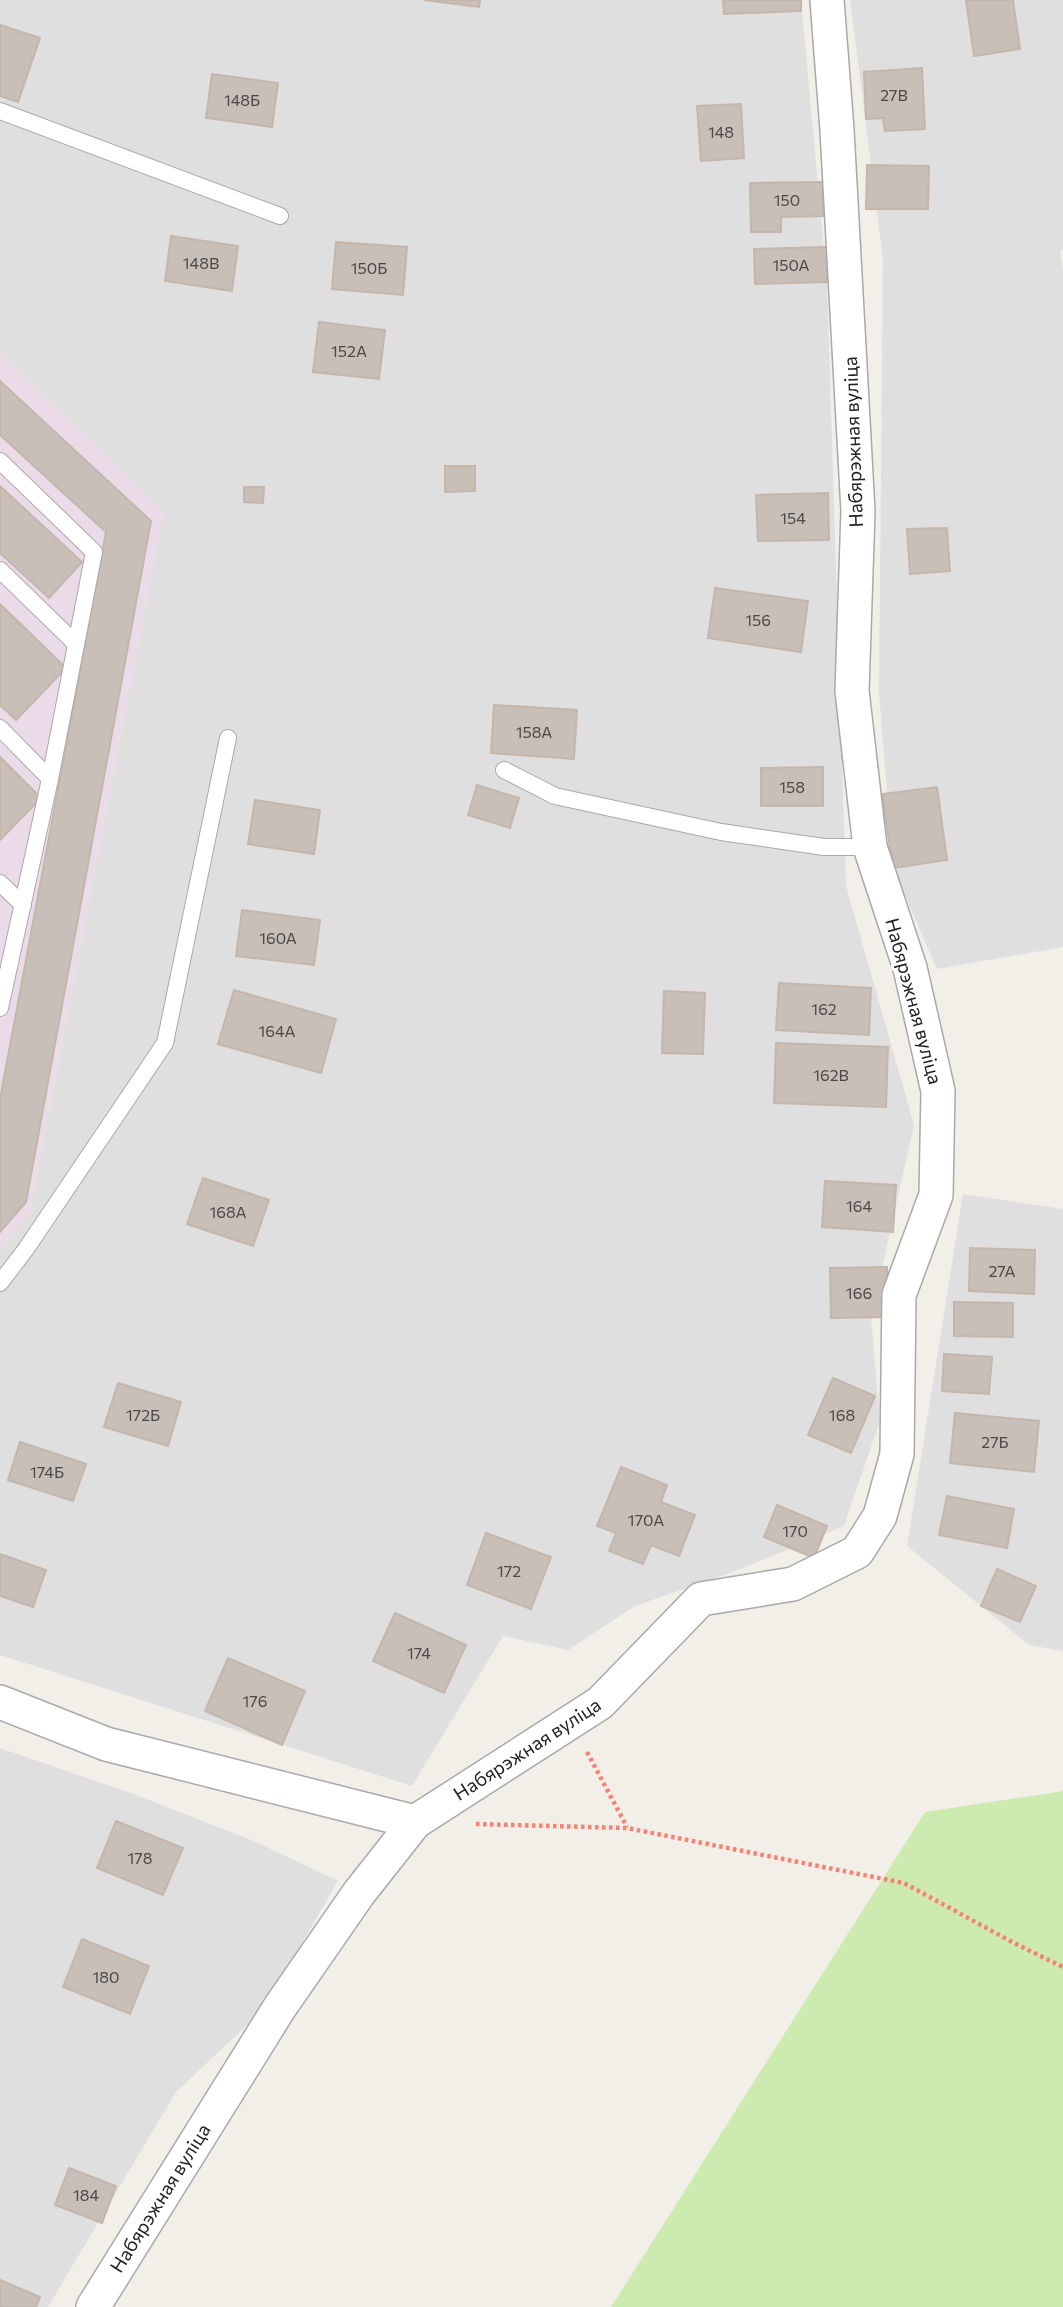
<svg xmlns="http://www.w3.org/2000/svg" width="1063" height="2307" font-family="Commissioner,sans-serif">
	<rect width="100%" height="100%" fill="#f2efe9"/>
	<g fill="#e0dfdf">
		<polygon points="0,0 801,0 827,282 846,886 914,1125 871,1317 880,1421 844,1526 741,1569 635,1606 568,1650 503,1636 412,1786 0,1655 0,1247 29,1214 163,512 0,353"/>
		<polygon points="850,0 1063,0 1063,250 1060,251 1063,271 1063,947 937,969 893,868 879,692 883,259"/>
		<polygon points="963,1194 1063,1209 1063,1651 1029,1645 907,1546"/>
		<polygon points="0,1748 128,1792 254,1841 338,1881 262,2011 176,2092 48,2307 0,2307"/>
	</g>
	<polygon fill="#ebdbe8" points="0,353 163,512 29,1214 0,1247"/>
	<polygon fill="#cdebb0" points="1063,1791 1063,2307 611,2307 925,1812"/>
	<g fill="#c7bfb8" stroke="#c4b6ab" stroke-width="2">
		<polygon points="424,0 480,0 479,7"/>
		<polygon points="723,0 801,0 801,11 724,14"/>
		<polygon points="966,0 1013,0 1020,49 974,56"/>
		<polygon points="0,25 40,38 18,102 0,96"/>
		<polygon points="922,68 925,129 885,131 883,118 866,119 864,72"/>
		<polygon points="212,74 278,83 272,127 206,118"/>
		<polygon points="741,104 744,158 701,161 697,106"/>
		<polygon points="867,165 929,166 928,209 866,209"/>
		<polygon points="823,182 823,216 781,217 781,232 751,232 750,183"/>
		<polygon points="171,236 238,246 232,291 165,281"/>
		<polygon points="336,242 407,247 403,295 332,289"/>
		<polygon points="826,247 827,282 755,284 754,249"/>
		<polygon points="319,322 385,330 379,379 313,372"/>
		<polygon points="0,381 151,521 26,1202 0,1232 0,1099 106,532 0,435"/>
		<polygon points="445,466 475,466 475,491 445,492"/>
		<polygon points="0,486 82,562 49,598 0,553"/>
		<polygon points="244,487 264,487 263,503 244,502"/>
		<polygon points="828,493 829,540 758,541 756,495"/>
		<polygon points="947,528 950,571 910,574 907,529"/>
		<polygon points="715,588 808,601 801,652 708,638"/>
		<polygon points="0,604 66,668 16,720 0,705"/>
		<polygon points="494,705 577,710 574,759 491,753"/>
		<polygon points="0,757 41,798 0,840"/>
		<polygon points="823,767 823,806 761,806 761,768"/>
		<polygon points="477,785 519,798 510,828 468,815"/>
		<polygon points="937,787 947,860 893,868 882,794"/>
		<polygon points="255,800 320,810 314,854 248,844"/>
		<polygon points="242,910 320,920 314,965 236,956"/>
		<polygon points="779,983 871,988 869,1035 776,1030"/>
		<polygon points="234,990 336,1019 321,1073 218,1044"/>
		<polygon points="664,991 705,993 703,1054 662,1053"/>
		<polygon points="776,1043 888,1047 886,1107 774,1103"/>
		<polygon points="203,1178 269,1200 253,1246 187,1224"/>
		<polygon points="825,1181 896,1185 893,1232 822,1227"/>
		<polygon points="970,1248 1035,1250 1034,1294 969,1291"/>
		<polygon points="887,1267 887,1317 831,1318 830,1268"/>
		<polygon points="954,1302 1013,1303 1013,1337 954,1336"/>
		<polygon points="944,1354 992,1357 989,1394 942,1391"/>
		<polygon points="833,1378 875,1396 851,1453 808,1435"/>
		<polygon points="118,1383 181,1402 168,1446 104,1427"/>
		<polygon points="955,1413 1039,1421 1034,1472 950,1463"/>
		<polygon points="20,1442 86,1464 73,1501 8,1480"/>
		<polygon points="621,1467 667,1485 661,1502 695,1515 679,1556 651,1545 643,1564 609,1551 616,1533 597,1526"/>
		<polygon points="947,1496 1014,1509 1007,1548 939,1535"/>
		<polygon points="777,1505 827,1526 814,1558 764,1537"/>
		<polygon points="486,1533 551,1557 531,1609 467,1585"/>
		<polygon points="0,1554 46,1570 33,1607 0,1596"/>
		<polygon points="997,1569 1036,1586 1020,1622 981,1606"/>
		<polygon points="395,1613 466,1645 444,1693 373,1661"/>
		<polygon points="228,1658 305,1691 282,1745 205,1711"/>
		<polygon points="116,1821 183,1848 163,1895 97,1868"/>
		<polygon points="82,1939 149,1966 130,2014 63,1987"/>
		<polygon points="69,2168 116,2186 102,2223 55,2205"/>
		<polygon points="0,2280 40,2297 36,2307 0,2307"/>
	</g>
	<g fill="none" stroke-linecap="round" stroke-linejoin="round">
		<defs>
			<g id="service">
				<polyline points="0,111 280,216"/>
				<polyline points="0,461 94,552 50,779 0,1008"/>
				<polyline points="0,570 76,644"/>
				<polyline points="0,728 50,779"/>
				<polyline points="504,770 555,796 721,832 824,847 870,847"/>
				<polyline points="0,883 23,905"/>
				<polyline points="0,1283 26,1249 165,1043 228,738"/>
			</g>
			<g id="minor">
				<polyline points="0,1702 106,1744 415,1822"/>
				<polyline points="93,2307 280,2007 359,1893 415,1822 600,1703 701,1599 793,1584 857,1552 880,1516 897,1454 899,1295 936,1195 938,1091 910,968 870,847 852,691 858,511 837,130 827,0"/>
			</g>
		</defs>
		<use href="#service" stroke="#a9a9a9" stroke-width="18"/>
		<use href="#minor" stroke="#a9a9a9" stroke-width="36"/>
		<g stroke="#fa8072" stroke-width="4.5" stroke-dasharray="3.5 3.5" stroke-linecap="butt">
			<polyline points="587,1752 627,1827"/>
			<polyline points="476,1824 627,1828 904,1883 1014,1943 1063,1967"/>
		</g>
		<use href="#service" stroke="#fff" stroke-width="16"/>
		<use href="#minor" stroke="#fff" stroke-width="33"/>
	</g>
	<g text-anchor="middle" stroke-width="6" stroke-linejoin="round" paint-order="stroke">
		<g font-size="16" fill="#4b4948">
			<text x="894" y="101">27В</text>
			<text x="242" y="106">148Б</text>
			<text x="721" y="138">148</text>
			<text x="787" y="206">150</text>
			<text x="201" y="269">148В</text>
			<text x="791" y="271">150А</text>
			<text x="369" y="274">150Б</text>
			<text x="349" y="357">152А</text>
			<text x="793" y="524">154</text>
			<text x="758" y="626">156</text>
			<text x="534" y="738">158А</text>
			<text x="792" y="793">158</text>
			<text x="278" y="944">160А</text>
			<text x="824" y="1015">162</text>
			<text x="277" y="1037">164А</text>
			<text x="831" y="1081">162В</text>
			<text x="859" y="1212">164</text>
			<text x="228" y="1218">168А</text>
			<text x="1002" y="1277">27А</text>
			<text x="859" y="1299">166</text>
			<text x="143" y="1421">172Б</text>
			<text x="842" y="1421">168</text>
			<text x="995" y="1448">27Б</text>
			<text x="47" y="1478">174Б</text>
			<text x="646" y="1526">170А</text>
			<text x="795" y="1537">170</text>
			<text x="509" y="1577">172</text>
			<text x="419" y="1659">174</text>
			<text x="255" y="1707">176</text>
			<text x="140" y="1864">178</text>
			<text x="106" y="1983">180</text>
			<text x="86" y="2201">184</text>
		</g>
		<g font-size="19" fill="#222" stroke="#fff">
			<text transform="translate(853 442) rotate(-92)" y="7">Набярэжная вуліца</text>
			<text transform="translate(914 1001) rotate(75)" y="7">Набярэжная вуліца</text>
			<text transform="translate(527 1749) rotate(-33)" y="7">Набярэжная вуліца</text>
			<text transform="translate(160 2198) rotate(-58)" y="7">Набярэжная вуліца</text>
		</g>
	</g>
</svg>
